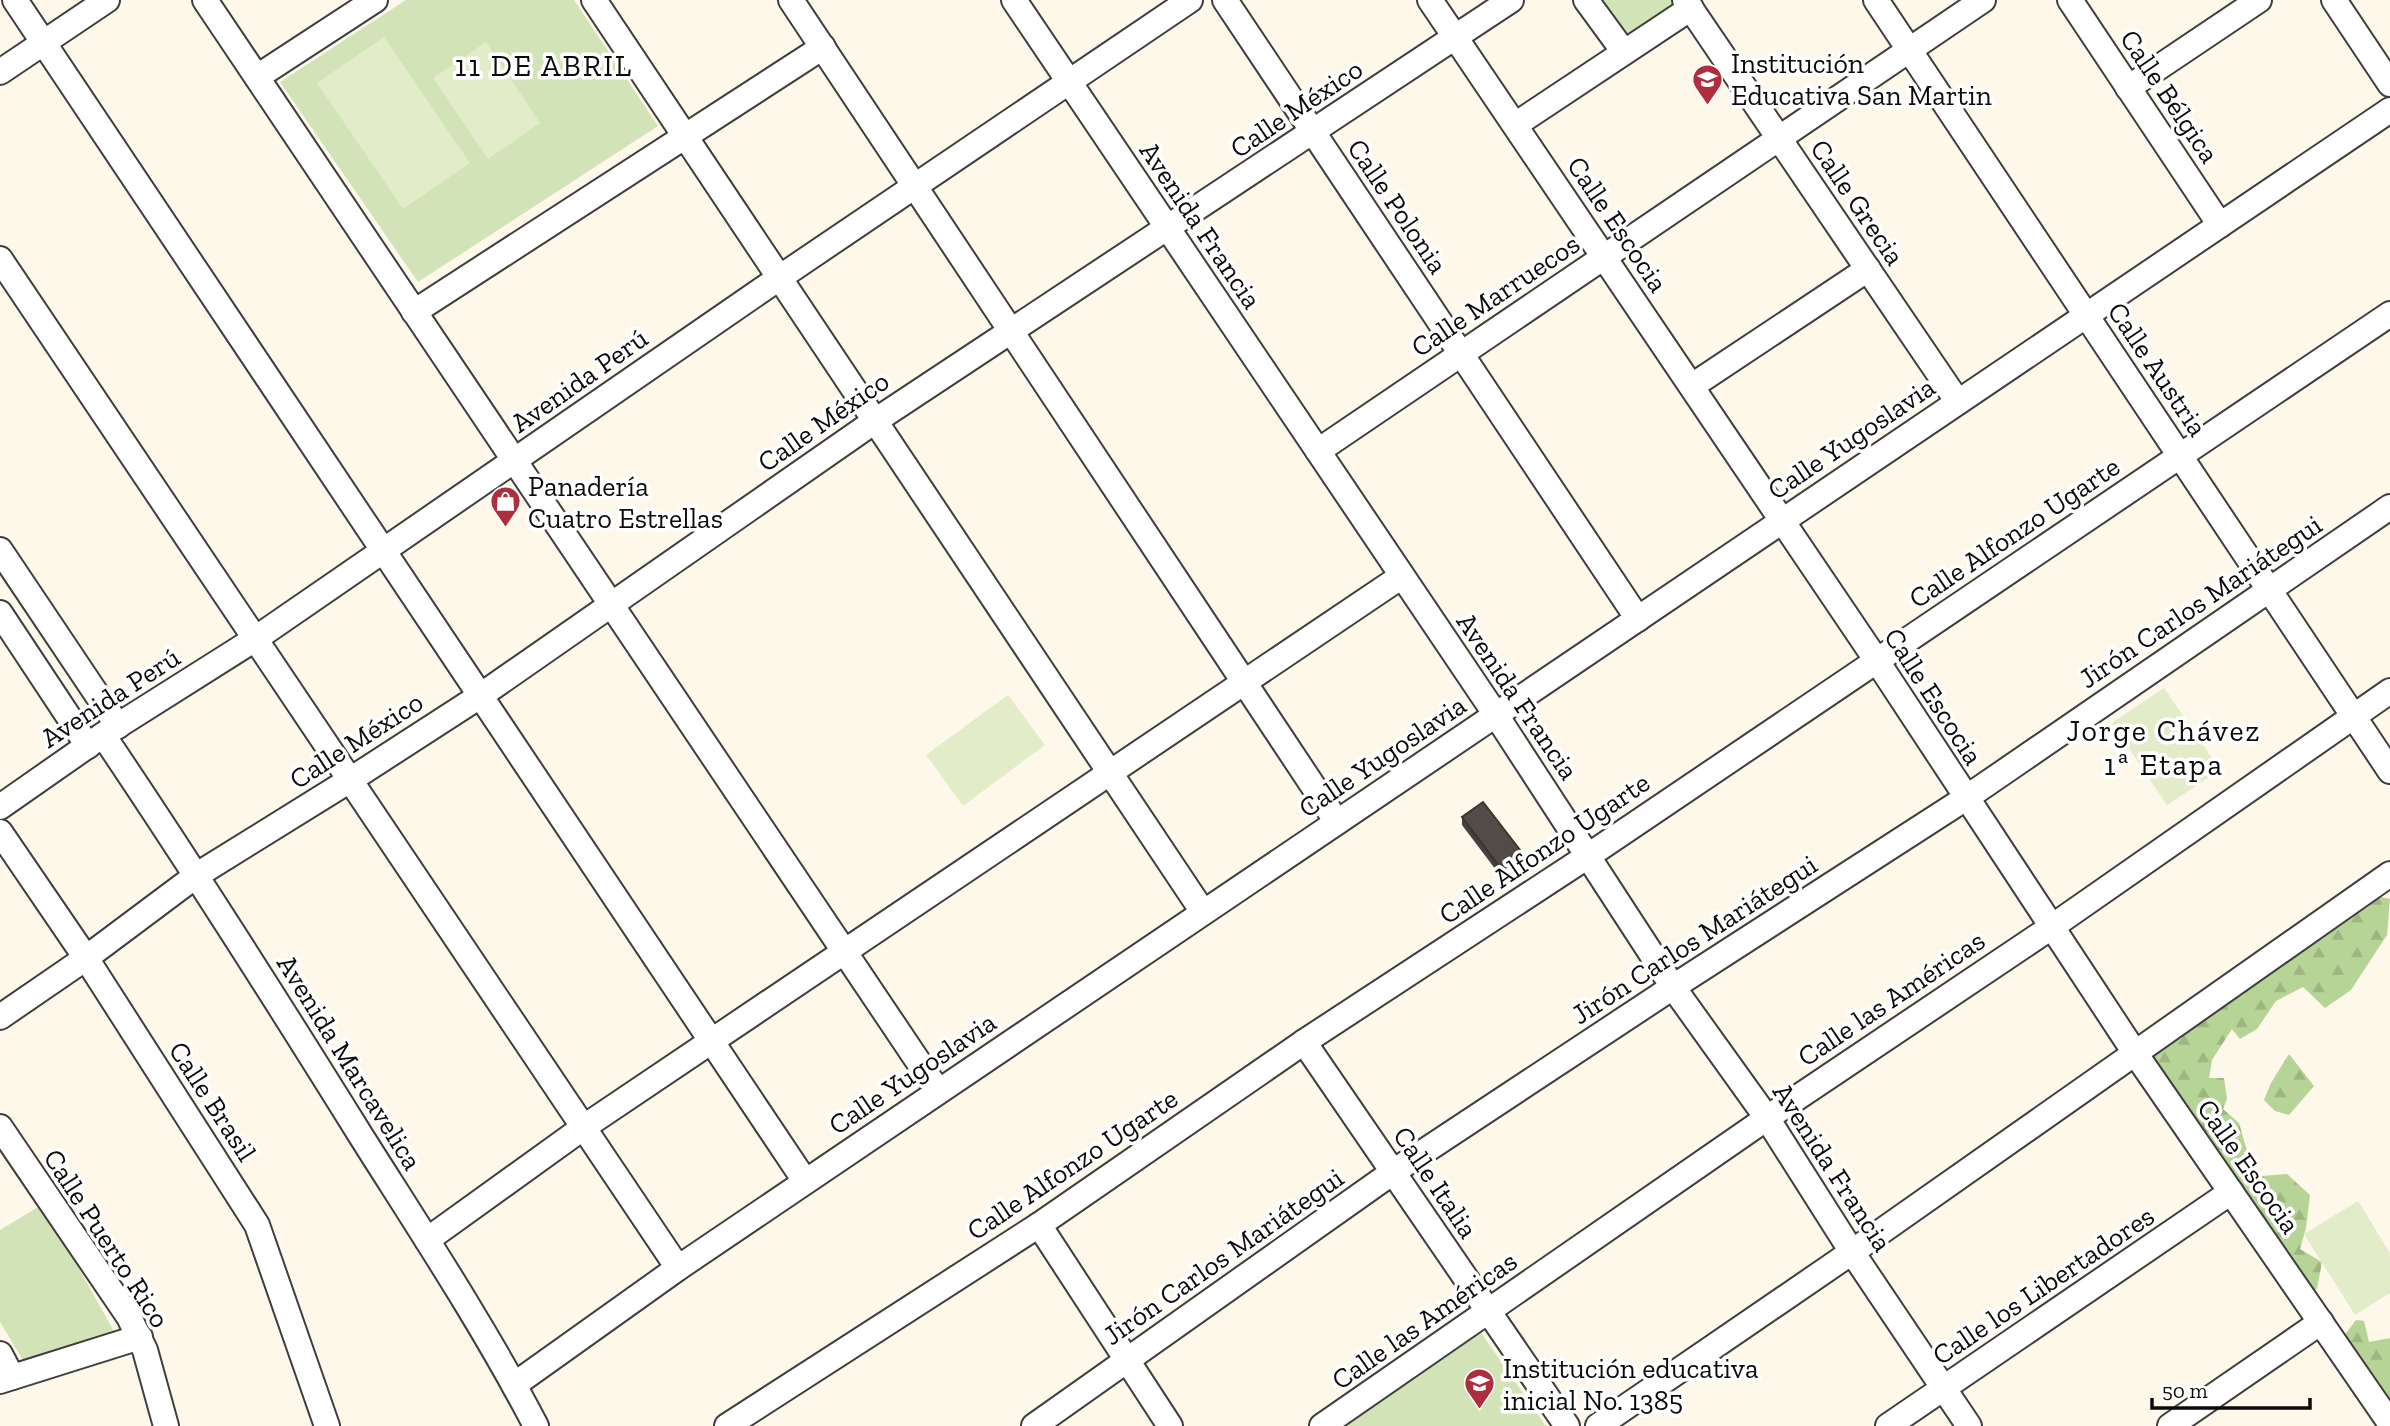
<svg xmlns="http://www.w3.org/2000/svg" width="2390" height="1426" font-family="'Zilla Slab',serif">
	<defs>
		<pattern id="forest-firs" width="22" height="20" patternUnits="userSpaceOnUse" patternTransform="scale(1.75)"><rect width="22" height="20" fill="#b7d497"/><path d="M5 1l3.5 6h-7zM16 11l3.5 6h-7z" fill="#9cb581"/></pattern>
	</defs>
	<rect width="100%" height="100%" fill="#fdf8ea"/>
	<g fill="#d2e4b7">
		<polygon points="406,0 574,0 658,126 418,282 280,82"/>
		<polygon points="1592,0 1676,0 1678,2 1620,40"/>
		<polygon points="43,1204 116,1335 29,1370 0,1322 0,1230"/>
		<polygon points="1480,1331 1546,1426 1344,1426"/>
	</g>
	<g fill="url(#forest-firs)">
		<polygon points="2371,895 2390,899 2387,935 2351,990 2325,1008 2303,987 2276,1001 2257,1029 2240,1039 2232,1029 2212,1060 2209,1078 2224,1078 2227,1099 2223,1109 2239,1123 2248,1154 2261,1176 2287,1174 2310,1195 2306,1228 2300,1249 2322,1262 2317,1289 2306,1293 2135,1053"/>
		<polygon points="2289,1054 2314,1086 2289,1115 2275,1111 2264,1100 2271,1083"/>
		<polygon points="2356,1320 2364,1321 2369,1342 2390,1338 2390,1423 2340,1341"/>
	</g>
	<g fill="#e2ecc8">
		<polygon points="384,37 470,163 403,209 317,83"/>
		<polygon points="486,42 540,123 488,159 433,78"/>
		<polygon points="2164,688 2220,770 2167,805 2112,723"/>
		<polygon points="1008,695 1045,745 963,806 926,755"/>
		<polygon points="2358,1201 2390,1253 2390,1293 2355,1315 2304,1234"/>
	</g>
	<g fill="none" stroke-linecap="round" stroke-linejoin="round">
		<defs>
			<g id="minor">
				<polyline points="15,0 805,1181"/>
				<polyline points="205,0 938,1091"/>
				<polyline points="594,0 1203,912"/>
				<polyline points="791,0 1337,822"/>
				<polyline points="1014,0 1496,715 1673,987 1767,1118 1852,1252 1969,1426"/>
				<polyline points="1225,0 1638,619"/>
				<polyline points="1430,0 1877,661 2135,1053 2390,1423"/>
				<polyline points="1586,0 1624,52"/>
				<polyline points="1685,0 1958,402"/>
				<polyline points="1876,0 2390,771"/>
				<polyline points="2070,0 2220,225"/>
				<polyline points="2334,0 2390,84"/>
				<polyline points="0,72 107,0"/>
				<polyline points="257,77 375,0"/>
				<polyline points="2128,88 2259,0"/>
				<polyline points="1515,125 1691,8"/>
				<polyline points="0,259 678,1268"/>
				<polyline points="414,312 823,47"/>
				<polyline points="1692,386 1868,269"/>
				<polyline points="1318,451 1983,0"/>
				<polyline points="0,550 118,726"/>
				<polyline points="0,613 88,746"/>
				<path d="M 103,735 C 192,867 277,1001 361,1136 C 421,1231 484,1326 536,1426"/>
				<polyline points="0,807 103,735 255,639 779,278 1190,0"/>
				<polyline points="0,832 86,958 257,1225 327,1426"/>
				<polyline points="0,1017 86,958 197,875 350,780 480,696 875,421 1511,0"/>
				<polyline points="1304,1042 1567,1426"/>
				<polyline points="0,1127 129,1317 145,1350 166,1426"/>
				<polyline points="1039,1225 1170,1426"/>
				<polyline points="427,1240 584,1127 1402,576"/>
				<polyline points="0,1354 12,1377"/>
				<polyline points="0,1381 140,1337"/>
				<polyline points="514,1385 678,1268 2390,110"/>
				<polyline points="727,1426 1039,1225 1304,1042 1588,856 2390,314"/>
				<polyline points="1034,1426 1393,1172 1673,987 1966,798 2390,507"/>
				<polyline points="1322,1426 1767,1118 2053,926 2390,691"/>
				<polyline points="1598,1426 1852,1252 2390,874"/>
				<polyline points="1888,1426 2231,1192"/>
				<polyline points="2170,1426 2321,1322"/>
			</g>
		</defs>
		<use href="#minor" stroke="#3e3e3e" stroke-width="28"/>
		<use href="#minor" stroke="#fff" stroke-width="24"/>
	</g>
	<polygon fill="#47403e" points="1462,817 1520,858 1499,874 1462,825"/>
	<polygon fill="#393432" points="1520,850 1520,858 1499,874 1499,866"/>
	<polygon fill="#524b48" stroke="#393432" stroke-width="2" points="1483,802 1520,850 1499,866 1462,817"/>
	<defs>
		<symbol id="school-pin" viewBox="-11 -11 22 30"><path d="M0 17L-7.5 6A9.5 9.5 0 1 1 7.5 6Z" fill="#af2e3d" stroke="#fff"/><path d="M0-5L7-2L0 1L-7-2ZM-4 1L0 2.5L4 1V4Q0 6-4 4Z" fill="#fff"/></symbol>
		<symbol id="shop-pin" viewBox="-11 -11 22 30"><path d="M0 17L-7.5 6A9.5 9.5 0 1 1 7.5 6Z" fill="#af2e3d" stroke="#fff"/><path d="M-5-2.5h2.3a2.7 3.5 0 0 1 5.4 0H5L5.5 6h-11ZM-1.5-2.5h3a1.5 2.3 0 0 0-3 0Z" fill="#fff"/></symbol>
	</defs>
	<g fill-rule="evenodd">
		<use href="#school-pin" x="1690" y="62" width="35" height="47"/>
		<use href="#shop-pin" x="488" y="484" width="35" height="47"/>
		<use href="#school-pin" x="1462" y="1366" width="35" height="47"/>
	</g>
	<g text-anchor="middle" stroke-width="7" stroke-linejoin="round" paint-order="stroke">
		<g font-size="28" fill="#0b0b0b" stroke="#fff" text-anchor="start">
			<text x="1731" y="73">Institución<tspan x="1731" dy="32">Educativa San Martin</tspan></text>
			<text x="528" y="496">Panadería<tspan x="528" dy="32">Cuatro Estrellas</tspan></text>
			<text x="1503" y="1378">Institución educativa<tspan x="1503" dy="32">inicial No. 1385</tspan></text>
		</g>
		<g font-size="28" fill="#0b0b0b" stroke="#fff">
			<text transform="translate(2170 96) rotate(56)" y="10">Calle Bélgica</text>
			<text transform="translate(1296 108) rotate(-34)" y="10">Calle México</text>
			<text transform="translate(1858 202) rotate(56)" y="10">Calle Grecia</text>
			<text transform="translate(1398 206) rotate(56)" y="10">Calle Polonia</text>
			<text transform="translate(1618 224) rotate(56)" y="10">Calle Escocia</text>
			<text transform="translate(1201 225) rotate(56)" y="10">Avenida Francia</text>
			<text transform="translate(1495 295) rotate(-34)" y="10">Calle Marruecos</text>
			<text transform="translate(2158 369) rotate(56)" y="10">Calle Austria</text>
			<text transform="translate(579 380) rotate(-35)" y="10">Avenida Perú</text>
			<text transform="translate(823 421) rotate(-35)" y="10">Calle México</text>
			<text transform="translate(1851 438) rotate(-34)" y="10">Calle Yugoslavia</text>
			<text transform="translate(2014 532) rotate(-34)" y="10">Calle Alfonzo Ugarte</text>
			<text transform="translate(2200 601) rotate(-34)" y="10">Jirón Carlos Mariátegui</text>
			<text transform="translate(1518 696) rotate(56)" y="10">Avenida Francia</text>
			<text transform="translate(1934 696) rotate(57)" y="10">Calle Escocia</text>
			<text transform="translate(110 697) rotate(-33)" y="10">Avenida Perú</text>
			<text transform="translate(356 740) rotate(-33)" y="10">Calle México</text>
			<text transform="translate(1382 756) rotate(-34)" y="10">Calle Yugoslavia</text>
			<text transform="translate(1544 848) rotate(-34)" y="10">Calle Alfonzo Ugarte</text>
			<text transform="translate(1694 939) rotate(-33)" y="10">Jirón Carlos Mariátegui</text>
			<text transform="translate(1891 998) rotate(-34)" y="10">Calle las Américas</text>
			<text transform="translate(350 1062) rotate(58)" y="10">Avenida Marcavelica</text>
			<text transform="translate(912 1073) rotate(-34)" y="10">Calle Yugoslavia</text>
			<text transform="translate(213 1101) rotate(57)" y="10">Calle Brasil</text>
			<text transform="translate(1072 1164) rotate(-34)" y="10">Calle Alfonzo Ugarte</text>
			<text transform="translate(2249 1166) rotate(55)" y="10">Calle Escocia</text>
			<text transform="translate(1833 1167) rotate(57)" y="10">Avenida Francia</text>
			<text transform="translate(1436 1182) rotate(56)" y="10">Calle Italia</text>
			<text transform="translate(107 1238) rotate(57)" y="10">Calle Puerto Rico</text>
			<text transform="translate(1223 1256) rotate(-35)" y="10">Jirón Carlos Mariátegui</text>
			<text transform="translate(2043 1285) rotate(-34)" y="10">Calle los Libertadores</text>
			<text transform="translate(1424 1320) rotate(-35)" y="10">Calle las Américas</text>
		</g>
		<g font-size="30" letter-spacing="2" fill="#0b0b0b" stroke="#fff">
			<text x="544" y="76">11 DE ABRIL</text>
			<text x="2164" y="741">Jorge Chávez<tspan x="2164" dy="34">1ª Etapa</tspan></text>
		</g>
	</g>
	<path d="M2152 1398v10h158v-10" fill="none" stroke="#0b0b0b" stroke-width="3.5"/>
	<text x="2162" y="1398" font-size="21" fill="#0b0b0b" stroke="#ffffff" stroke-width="5" paint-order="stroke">50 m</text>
</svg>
